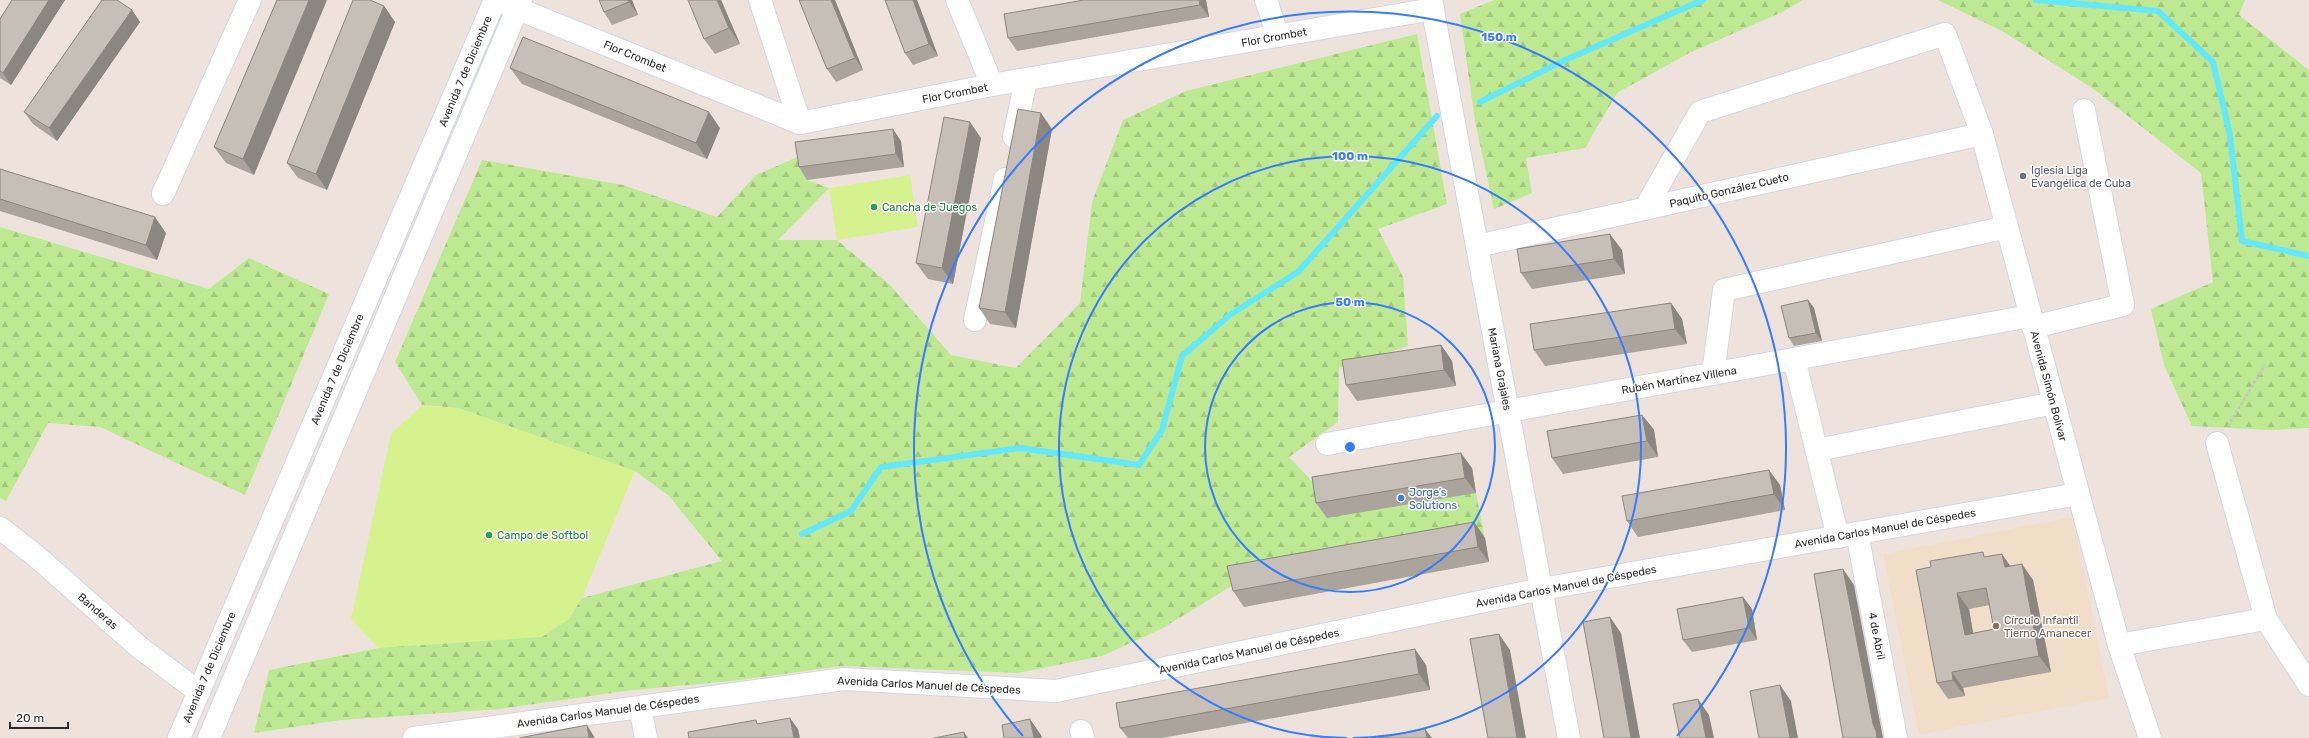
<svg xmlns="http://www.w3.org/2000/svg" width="2309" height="738" font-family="Rubik,sans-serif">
	<defs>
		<pattern id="forest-firs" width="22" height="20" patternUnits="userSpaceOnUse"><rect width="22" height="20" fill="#bde993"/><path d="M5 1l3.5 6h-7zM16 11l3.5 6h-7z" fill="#a3c87f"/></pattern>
	</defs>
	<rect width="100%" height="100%" fill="#eee3dc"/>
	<polygon fill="#f1dec9" points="2073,517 2109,698 1919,735 1883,554"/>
	<g fill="url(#forest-firs)">
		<polygon points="1494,0 1803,0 1782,12 1689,53 1617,93 1585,148 1526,158 1532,193 1494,209 1475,121 1460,14"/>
		<polygon points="1938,0 2245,0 2239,15 2309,70 2309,428 2270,430 2192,426 2164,365 2151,309 2213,282 2201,173 2092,88 2002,31"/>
		<polygon points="1417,34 1447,204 1378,229 1403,277 1408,346 1339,368 1338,422 1289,457 1323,493 1476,493 1485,538 1238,582 1163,628 1102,656 1018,673 842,666 732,681 633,690 500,709 341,720 254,733 269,670 379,648 568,620 582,598 722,561 669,496 635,471 458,408 422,405 395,362 482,160 623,185 717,217 756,175 804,154 807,180 829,188 778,240 837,240 890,285 951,355 1016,368 1080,303 1092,202 1123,120 1186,91"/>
		<polygon points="0,227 209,289 249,258 329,294 245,495 100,427 48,423 6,501 0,498"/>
	</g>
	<g fill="#d6f28e">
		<polygon points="910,175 918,227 837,240 829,188"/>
		<polygon points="422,405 458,408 635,471 582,598 568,620 542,637 378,648 351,619 391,434"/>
	</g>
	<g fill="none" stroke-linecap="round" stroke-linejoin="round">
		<g stroke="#65e8f9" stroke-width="6">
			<polyline points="2036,0 2158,11 2213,62 2230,135 2242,241 2309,256"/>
			<polyline points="1480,102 1565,60 1703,0"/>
			<polyline points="802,534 851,511 881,467 1020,448 1139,465 1162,430 1182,356 1231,314 1298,272 1437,116"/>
		</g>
		<defs>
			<g id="street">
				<polyline points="496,0 800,123 992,85 1433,9"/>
				<polyline points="760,0 800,123"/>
				<polyline points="957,0 992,85"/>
				<polyline points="1266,0 1278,36"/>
				<polyline points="1014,137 1026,80"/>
				<polyline points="163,194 250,0"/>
				<polyline points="1645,209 1700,112 1945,34 1982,134 2119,645 2150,738"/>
				<polyline points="1477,246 1982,134"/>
				<polyline points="975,320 1005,179"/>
				<polyline points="2033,327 2123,305 2084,110"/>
				<polyline points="1794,359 1838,537"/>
				<polyline points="1713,374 1724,290 2007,227"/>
				<polyline points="2217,443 2266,619 2309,685"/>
				<polyline points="1327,444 2030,316"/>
				<polyline points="1817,450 2054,403"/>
				<polyline points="0,528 36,556 139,647 199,692"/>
				<polyline points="1857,533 1896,738"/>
				<polyline points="2119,645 2266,619"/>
				<polyline points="640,707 646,738"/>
				<polyline points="1081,731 1083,738"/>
				<polyline points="414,738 844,679 1056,691 1542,589 2078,494"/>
			</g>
			<g id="secondary">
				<polyline points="1431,0 1569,738"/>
				<polyline points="179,738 495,0"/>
				<polyline points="209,738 521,0"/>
			</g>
		</defs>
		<use href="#street" stroke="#d1d7e5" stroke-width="24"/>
		<use href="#secondary" stroke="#d1d7e5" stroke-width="24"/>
		<polyline stroke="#c4c4c4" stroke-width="2.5" stroke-dasharray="3 2" stroke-linecap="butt" points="2228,426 2265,365"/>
		<use href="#street" stroke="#fff" stroke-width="22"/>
		<use href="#secondary" stroke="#fff" stroke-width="22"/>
	</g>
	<g fill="#aaa49d" fill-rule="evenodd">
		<polygon points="12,0 65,0 11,85 0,78 0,19"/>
		<polygon points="277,0 254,175 226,163 214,147"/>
		<polygon points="632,0 638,15 612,25 604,12"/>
		<polygon points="721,0 740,44 715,54 704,39"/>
		<polygon points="799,0 835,0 863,70 836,82 827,69"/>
		<polygon points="885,0 917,0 938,56 913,65 905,53"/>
		<polygon points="1206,0 1209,17 1017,51 1008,38"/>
		<polygon points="384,6 395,22 327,190 298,178 287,163"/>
		<polygon points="132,10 140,22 57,141 33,124 24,112"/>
		<polygon points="510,68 720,128 707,159 522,84"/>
		<polygon points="1052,129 1016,328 990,324 979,308"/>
		<polygon points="981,138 953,284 928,279 916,263"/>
		<polygon points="901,141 904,167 807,180 799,167"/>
		<polygon points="0,169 166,233 157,260 0,211"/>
		<polygon points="1622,250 1625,274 1532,289 1521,273"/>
		<polygon points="1808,300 1814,308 1822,341 1794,346 1789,338"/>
		<polygon points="1671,303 1682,319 1687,344 1545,366 1534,350"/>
		<polygon points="1441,345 1452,361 1456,386 1357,401 1346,385"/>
		<polygon points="1642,415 1654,430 1658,457 1563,474 1552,458"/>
		<polygon points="1472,468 1476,493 1327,518 1316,503"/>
		<polygon points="1780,485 1785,510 1638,537 1627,521"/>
		<polygon points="1474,522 1485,538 1489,562 1244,607 1233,591"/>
		<path d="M 1986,557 L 2011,566 L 2033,580 L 2051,672 L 1963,688 L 1965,696 L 1948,699 L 1937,683 L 1916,570 ZM 1990,605 L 1994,629 L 1973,633 L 1969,609 Z"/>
		<polygon points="1752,609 1757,640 1692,652 1683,640"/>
		<polygon points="1426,665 1430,690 1162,738 1128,738 1120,728"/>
	</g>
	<g fill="#8b8680">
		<polygon points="49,0 65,0 11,85 3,73"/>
		<polygon points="309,0 327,0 254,175 243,159"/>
		<polygon points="628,0 632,0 638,15 629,2"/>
		<polygon points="717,0 721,0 740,44 729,28"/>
		<polygon points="831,0 835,0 863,70 855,58"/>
		<polygon points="913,0 917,0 938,56 929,44"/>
		<polygon points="1199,0 1206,0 1209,17 1200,5"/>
		<polygon points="384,6 395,22 327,190 316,174"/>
		<polygon points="132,10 140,22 57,141 49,128"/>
		<polygon points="709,112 720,128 707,159 696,143"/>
		<polygon points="1041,113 1052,129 1016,328 1005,312"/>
		<polygon points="970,122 981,138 953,284 942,268"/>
		<polygon points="893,129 901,141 904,167 896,154"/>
		<polygon points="155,217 166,233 157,260 146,245"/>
		<polygon points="1610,234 1622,250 1625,274 1614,259"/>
		<polygon points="1808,300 1814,308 1822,341 1816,333"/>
		<polygon points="1671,303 1682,319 1687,344 1675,329"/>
		<polygon points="1441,345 1452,361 1456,386 1444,370"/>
		<polygon points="1642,415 1654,430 1658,457 1647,441"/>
		<polygon points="1461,453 1472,468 1476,493 1465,478"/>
		<polygon points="1769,470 1780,485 1785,510 1774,494"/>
		<polygon points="1474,522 1485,538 1489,562 1478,547"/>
		<polygon points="2002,554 2013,570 2005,567"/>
		<polygon points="2022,564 2033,580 2051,672 2039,656"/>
		<polygon points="1843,569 1854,585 1883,738 1877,738 1873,724"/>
		<polygon points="1957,593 1969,609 1976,650 1965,635"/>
		<polygon points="1743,597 1752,609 1757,640 1749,628"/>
		<polygon points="1610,617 1621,633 1640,738 1631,738"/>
		<polygon points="1499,634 1510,650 1526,738 1517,738"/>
		<polygon points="1415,649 1426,665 1430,690 1419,674"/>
		<polygon points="1952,672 1963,688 1965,696 1953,680"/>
		<polygon points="1780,685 1791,701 1798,738 1790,738"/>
		<polygon points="1698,699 1709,715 1714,738 1706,738"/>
		<polygon points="790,718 798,729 800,738 794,738"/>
		<polygon points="1030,719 1041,735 1042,738 1034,738"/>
		<polygon points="587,725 595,738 589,738"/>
		<polygon points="1425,729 1432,738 1427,738"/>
		<polygon points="964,732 968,738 965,738"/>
	</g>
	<g fill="#c6bfb7" stroke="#8b8680" fill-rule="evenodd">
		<polygon points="12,0 49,0 3,73 0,71 0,19"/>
		<polygon points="102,0 117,0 132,10 49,128 24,112"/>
		<polygon points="277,0 309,0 243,159 214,147"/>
		<polygon points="353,0 370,0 384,6 316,174 287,163"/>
		<polygon points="599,0 628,0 629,2 604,12"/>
		<polygon points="688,0 717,0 729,28 704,39"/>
		<polygon points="799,0 831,0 855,58 827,69"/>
		<polygon points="885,0 913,0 929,44 905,53"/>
		<polygon points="1084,0 1199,0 1200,5 1008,38 1004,14"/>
		<polygon points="523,37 709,112 696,143 510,68"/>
		<polygon points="1018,109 1041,113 1005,312 979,308"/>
		<polygon points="944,117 970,122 942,268 916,263"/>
		<polygon points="893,129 896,154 799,167 795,142"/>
		<polygon points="0,169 155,217 146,245 0,199"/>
		<polygon points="1610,234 1614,259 1521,273 1517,249"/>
		<polygon points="1808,300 1816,333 1789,338 1781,306"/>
		<polygon points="1671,303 1675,329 1534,350 1530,324"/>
		<polygon points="1441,345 1444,370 1346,385 1342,360"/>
		<polygon points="1642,415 1647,441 1552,458 1547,431"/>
		<polygon points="1461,453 1465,478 1316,503 1312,477"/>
		<polygon points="1769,470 1774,494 1627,521 1622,496"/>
		<polygon points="1474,522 1478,547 1233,591 1227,566"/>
		<path d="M 1983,552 L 1984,557 L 2002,554 L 2005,567 L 2022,564 L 2039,656 L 1952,672 L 1953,680 L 1937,683 L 1916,570 L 1931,567 L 1930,561 ZM 1986,588 L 1994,629 L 1965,635 L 1957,593 Z"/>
		<polygon points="1843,569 1873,724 1876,731 1877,738 1843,738 1814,574"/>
		<polygon points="1743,597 1749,628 1683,640 1677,609"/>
		<polygon points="1610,617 1631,738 1604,738 1583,622"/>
		<polygon points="1499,634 1517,738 1488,738 1470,639"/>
		<polygon points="1415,649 1419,674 1120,728 1116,703"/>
		<polygon points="1780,685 1790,738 1759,738 1750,691"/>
		<polygon points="1698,699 1706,738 1680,738 1673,704"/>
		<polygon points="790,718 794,738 689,738 688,732 756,720 757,724"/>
		<polygon points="1030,719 1034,738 1004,738 1002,725"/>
		<polygon points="587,725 589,738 519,738"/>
		<polygon points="1425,729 1427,738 1378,738"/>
		<polygon points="964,732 965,738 934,738"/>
	</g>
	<g fill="none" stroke="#377bff" stroke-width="2">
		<circle cx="1350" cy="447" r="145"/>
		<path d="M1347 738A291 291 0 1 1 1353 738"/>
		<path d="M1023 736A436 436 0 1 1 1677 736"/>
	</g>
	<circle fill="#6b7280" stroke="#fff" stroke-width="1.5" cx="2023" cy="176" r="4"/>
	<g fill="#2e9e5b" stroke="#fff" stroke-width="1.5">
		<circle cx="874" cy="207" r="4"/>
		<circle cx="489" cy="535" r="4"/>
	</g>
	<circle fill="#3f7fe0" stroke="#fff" stroke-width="1.5" cx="1401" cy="498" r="4"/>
	<circle fill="#8d6e63" stroke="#fff" stroke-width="1.5" cx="1996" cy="626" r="4"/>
	<g text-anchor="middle" stroke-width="3" stroke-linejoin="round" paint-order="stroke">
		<g font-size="11" fill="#2b2b2b" stroke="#fff">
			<text transform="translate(1274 37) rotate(-10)" y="4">Flor Crombet</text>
			<text transform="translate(635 56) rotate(22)" y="4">Flor Crombet</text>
			<text transform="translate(465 71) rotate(-67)" y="4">Avenida 7 de Diciembre</text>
			<text transform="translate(955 93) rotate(-11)" y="4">Flor Crombet</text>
			<text transform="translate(1729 190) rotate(-13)" y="4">Paquito González Cueto</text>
			<text transform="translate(337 369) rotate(-67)" y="4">Avenida 7 de Diciembre</text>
			<text transform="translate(1500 369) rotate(79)" y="4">Mariana Grajales</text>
			<text transform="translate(1679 380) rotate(-10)" y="4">Rubén Martínez Villena</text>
			<text transform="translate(2049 386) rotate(75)" y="4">Avenida Simón Bolívar</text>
			<text transform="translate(1885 528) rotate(-10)" y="4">Avenida Carlos Manuel de Céspedes</text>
			<text transform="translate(1566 586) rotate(-11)" y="4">Avenida Carlos Manuel de Céspedes</text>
			<text transform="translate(98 611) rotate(41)" y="4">Banderas</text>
			<text transform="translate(1877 636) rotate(79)" y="4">4 de Abril</text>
			<text transform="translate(1249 651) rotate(-12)" y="4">Avenida Carlos Manuel de Céspedes</text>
			<text transform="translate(209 667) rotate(-67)" y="4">Avenida 7 de Diciembre</text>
			<text transform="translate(929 685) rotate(3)" y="4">Avenida Carlos Manuel de Céspedes</text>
			<text transform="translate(608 711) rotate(-8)" y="4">Avenida Carlos Manuel de Céspedes</text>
		</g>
		<g font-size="11" fill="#5b616d" stroke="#fff" text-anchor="start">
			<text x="2031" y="174">Iglesia Liga<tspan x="2031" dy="13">Evangélica de Cuba</tspan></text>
		</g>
		<g font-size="11" fill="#27864d" stroke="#fff" text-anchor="start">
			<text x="882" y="211">Cancha de Juegos</text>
			<text x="497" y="539">Campo de Softbol</text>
		</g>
		<g font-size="11" fill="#366cbe" stroke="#fff" text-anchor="start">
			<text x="1409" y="496">Jorge’s<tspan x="1409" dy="13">Solutions</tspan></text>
		</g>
		<g font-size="11" fill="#785e54" stroke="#fff" text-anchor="start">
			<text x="2004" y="624">Círculo Infantil<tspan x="2004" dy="13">Tierno Amanecer</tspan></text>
		</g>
	</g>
	<circle cx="1350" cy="447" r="6" fill="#377bff" stroke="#fff" stroke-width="2"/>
	<g font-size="12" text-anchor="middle" font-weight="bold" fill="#377bff" stroke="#fff" stroke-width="3" stroke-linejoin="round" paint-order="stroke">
		<text x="1499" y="41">150 m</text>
		<text x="1350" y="160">100 m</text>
		<text x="1350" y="306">50 m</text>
	</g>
	<path d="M10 722v6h58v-6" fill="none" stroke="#2b2b2b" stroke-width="2"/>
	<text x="16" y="722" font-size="12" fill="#2b2b2b" stroke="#ffffff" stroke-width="3" paint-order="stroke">20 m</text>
</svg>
